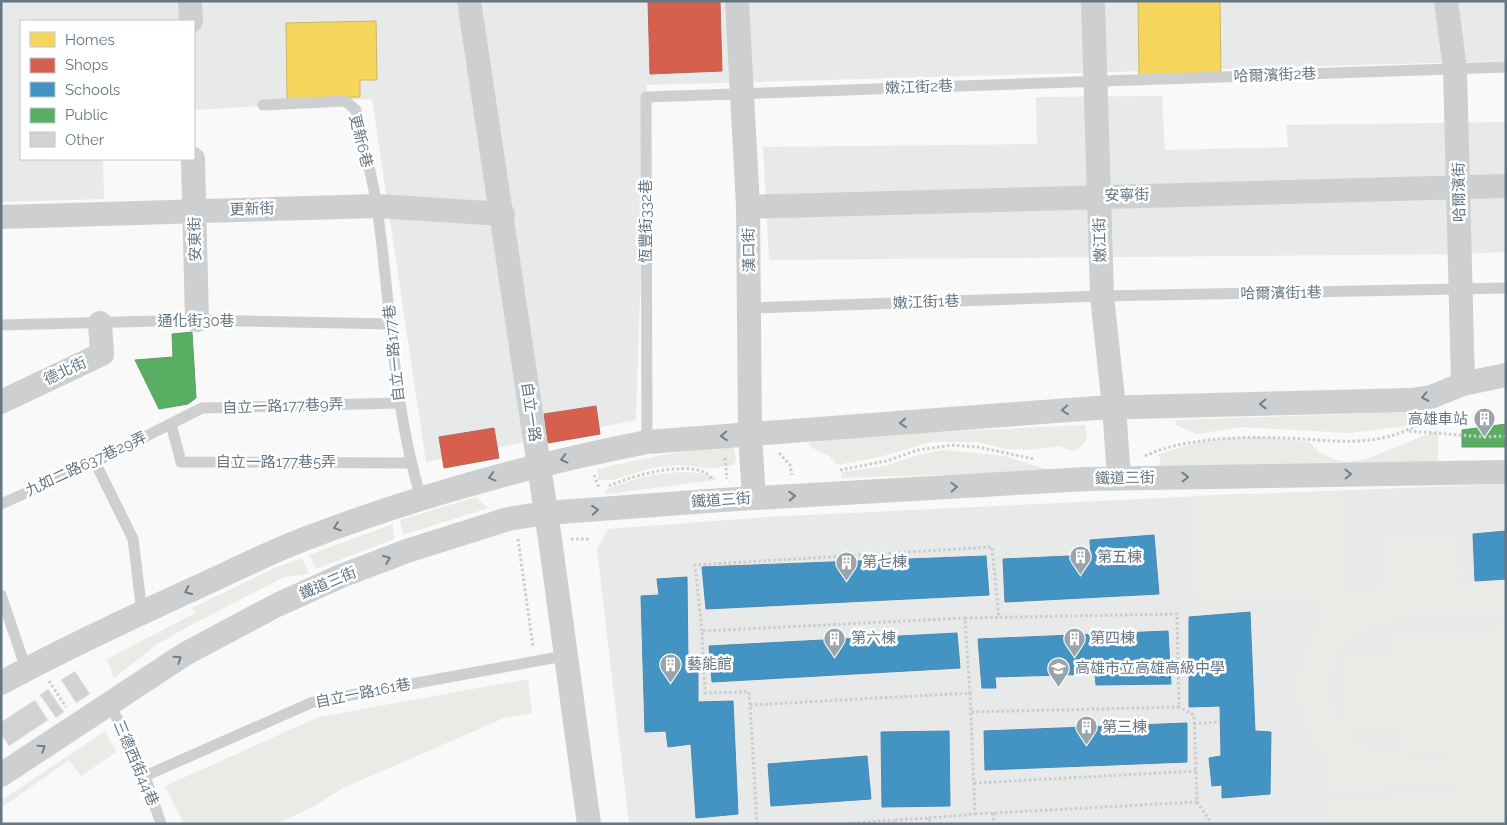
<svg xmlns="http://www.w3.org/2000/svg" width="1507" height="825" font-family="Raleway,'Noto Sans TC',sans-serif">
	<rect width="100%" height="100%" fill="#f9f9f9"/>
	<g fill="#e8e9e9">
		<polygon points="1,1 1506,1 1506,61 647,85 636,420 426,462 372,99 194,110 194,21 21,21 21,159 103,159 104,199 1,202"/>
		<polygon points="1162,96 1165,150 1288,147 1286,125 1506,122 1506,252 1467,254 769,260 763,147 1037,144 1036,97"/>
		<polygon points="1506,484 1506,824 629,824 597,549 608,529 766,517 1224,495"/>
	</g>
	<g fill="#e8ebe6">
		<polygon points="1417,412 1417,420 1407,426 1348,433 1243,427 1196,434 1176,425 1175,420"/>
		<path d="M 1085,425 C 1089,440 1086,444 1073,451 L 1059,446 L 1029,450 L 1006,449 L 977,442 L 931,442 L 883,456 L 837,465 L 828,455 L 810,447 L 809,442 L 814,438 Z"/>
		<polygon points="1438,430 1438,463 1158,469 1161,459 1157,455 1198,442 1229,438 1262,437 1309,442 1319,452 1333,459 1347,462 1366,459"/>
		<polygon points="733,445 736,459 734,465 713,468 678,465 652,468 613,480 598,480 598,469 662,455"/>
		<polygon points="944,450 1004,456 1053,471 841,478 842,472 885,466 918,455"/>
		<path d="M 690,472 L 714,476 L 716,480 L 606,494 L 605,490 C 634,478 658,472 690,472 Z"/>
		<path d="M 1340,491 L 1346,590 L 1506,584 L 1506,614 L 1396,619 C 1381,621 1368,625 1356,634 C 1327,655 1319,704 1345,730 L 1343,657 L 1394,656 L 1397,731 L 1346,732 C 1368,770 1467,754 1506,752 L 1506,783 L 1328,790 L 1327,758 L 1314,742 L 1304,723 L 1299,703 L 1298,682 L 1302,661 L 1309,642 L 1321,625 L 1320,597 L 1197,604 L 1191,496 Z"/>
		<polygon points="476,497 488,508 403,535 400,520"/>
		<polygon points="393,524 394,539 316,569 309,555"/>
		<polygon points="1457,534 1461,581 1382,587 1381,539"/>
		<polygon points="302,558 309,574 284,577 191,625 156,645 114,678 107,659 195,613 192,608 275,568"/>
		<polygon points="1506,628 1506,748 1401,753 1395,633"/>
		<polygon points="528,679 532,713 504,718 343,788 316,805 277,824 184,824 165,786 319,717"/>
		<polygon points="105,731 116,752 81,776 69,760 1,808 1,801"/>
		<polygon points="1506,785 1506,824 1452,824 1451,788"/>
		<polygon points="1446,793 1447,822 1325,824 1324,800"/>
	</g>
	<g fill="#f6d55c" stroke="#cab868">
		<polygon points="1138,1 1220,1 1221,75 1139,76"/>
		<polygon points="376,21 377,80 360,80 360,97 287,99 286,23"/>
	</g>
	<g fill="#d6604d" stroke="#b4675d">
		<polygon points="648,1 720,1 722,71 650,74"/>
		<polygon points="596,406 600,434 548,443 544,414"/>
		<polygon points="494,428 499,458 444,468 439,437"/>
	</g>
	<g fill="#4393c3" stroke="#4d8ab0">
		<polygon points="1506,531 1506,579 1475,581 1473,534"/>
		<polygon points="1154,535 1159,594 1005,602 1003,559 1091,555 1090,540"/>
		<polygon points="986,556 989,595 706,609 702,567"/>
		<polygon points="687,577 688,664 698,663 698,702 733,701 738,814 696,818 691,744 668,747 666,731 645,732 641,596 659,595 657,579"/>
		<polygon points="1250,612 1255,731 1271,732 1270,794 1222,798 1222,785 1212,786 1209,758 1221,756 1220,706 1189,707 1189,617"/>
		<polygon points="1168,631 1171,684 1096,685 1095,674 995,677 996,688 982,688 978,639"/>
		<polygon points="957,633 960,668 712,682 709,646"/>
		<polygon points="1187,723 1187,762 985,770 984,731"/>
		<polygon points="949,731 950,806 882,807 881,732"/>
		<polygon points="867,756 871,799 771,806 768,764"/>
	</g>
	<g fill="#5aae61" stroke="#5d9d6b">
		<polygon points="192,332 196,398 188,404 159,409 135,360 173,357 172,334"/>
		<polygon points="1506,424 1506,447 1462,447 1462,430"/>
	</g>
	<g fill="#d0d2d3" stroke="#e8e8e8">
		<polygon points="75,671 90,694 76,703 61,680"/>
		<polygon points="48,689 64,712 56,718 40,695"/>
		<polygon points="35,700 48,720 9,746 1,734 1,722"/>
	</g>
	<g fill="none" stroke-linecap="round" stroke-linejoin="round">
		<g stroke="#cbcccd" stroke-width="3" stroke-dasharray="2.5 2.5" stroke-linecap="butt">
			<polyline points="1409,431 1485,437 1506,436"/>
			<polyline points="779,453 790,465 792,475"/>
			<path d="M 1145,456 C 1183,438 1242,436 1284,438 C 1336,440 1378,450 1424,421"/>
			<polyline points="725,458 727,479"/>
			<polyline points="840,470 886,461 918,450 952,445 978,447 1034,459"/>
			<polyline points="594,475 599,488"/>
			<path d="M 609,486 C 631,476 680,462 704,472 C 707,473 710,477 713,479"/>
			<polyline points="518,539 533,647"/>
			<polyline points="571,539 591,539"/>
			<polyline points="965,618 1177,614 1179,707 971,712"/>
			<polyline points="702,631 695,565 992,547 999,618"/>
			<polyline points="49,681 66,707"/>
			<polyline points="750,705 970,693 965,618 702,631 705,693 749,692 750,705 757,824"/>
			<polyline points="1194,724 1220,722"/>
			<polyline points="974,783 1196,771"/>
			<polyline points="1197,802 1212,824"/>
			<polyline points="993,813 994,824"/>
			<polyline points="975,814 1197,802 1194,715 1179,707"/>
			<polyline points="929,818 975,814 970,693"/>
			<polyline points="843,824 894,820"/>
			<polyline points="894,824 894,820 929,818 929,824"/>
		</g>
		<g stroke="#cecfd0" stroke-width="11">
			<path d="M 263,105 L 345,101 L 356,110 C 363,142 372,175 377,207 C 391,304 392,403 421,498"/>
			<polyline points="751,308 1102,296 1506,288"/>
			<polyline points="1,325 197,320 391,324"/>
			<polyline points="171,424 181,462 410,463"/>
			<polyline points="647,442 646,97 1506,67"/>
			<polyline points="95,462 133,539 142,612"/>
			<polyline points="1,504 95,462 202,408 399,403"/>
			<polyline points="1,595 26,669"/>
			<polyline points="110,704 145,776 161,824"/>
			<polyline points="145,776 313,702 564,656"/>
		</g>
		<g stroke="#cecfd0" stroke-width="24">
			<polyline points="190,1 191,21"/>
			<polyline points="469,1 550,539 589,824"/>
			<polyline points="737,1 748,207 750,434 754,498"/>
			<polyline points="1093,1 1102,296 1114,407 1119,478"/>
			<polyline points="1446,1 1455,69 1463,384"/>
			<polyline points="193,159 197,320"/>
			<polyline points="748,207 1506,186"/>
			<polyline points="1,217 377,206 503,214"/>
			<polyline points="1,402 102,354 100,323"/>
			<path d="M 1,683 C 67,647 134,616 202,585 C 235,570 268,553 302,540 C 414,497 529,465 647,442 L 1096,408 L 1411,400 L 1431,397 L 1463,384 L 1506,375"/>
			<polyline points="1,775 185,654 277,605 341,576 407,551 508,519 546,513 722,500 1087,479 1506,472"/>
		</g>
	</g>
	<defs><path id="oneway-chevron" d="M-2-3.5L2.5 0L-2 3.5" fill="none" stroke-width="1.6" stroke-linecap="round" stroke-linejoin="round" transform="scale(1.25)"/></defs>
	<g stroke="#707f8b">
		<use href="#oneway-chevron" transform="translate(1425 397) rotate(168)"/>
		<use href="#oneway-chevron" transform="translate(1263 404) rotate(179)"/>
		<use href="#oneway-chevron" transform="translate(1065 410) rotate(175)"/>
		<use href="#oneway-chevron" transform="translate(903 423) rotate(175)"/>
		<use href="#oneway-chevron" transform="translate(724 436) rotate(176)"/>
		<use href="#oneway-chevron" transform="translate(564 459) rotate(166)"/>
		<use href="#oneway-chevron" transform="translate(1348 474) rotate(-1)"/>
		<use href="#oneway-chevron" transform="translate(492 477) rotate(165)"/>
		<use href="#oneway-chevron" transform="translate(1185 477) rotate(-1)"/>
		<use href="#oneway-chevron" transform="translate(954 487) rotate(-3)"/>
		<use href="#oneway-chevron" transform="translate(792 496) rotate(-3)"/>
		<use href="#oneway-chevron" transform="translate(595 510) rotate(-4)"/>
		<use href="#oneway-chevron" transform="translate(337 527) rotate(161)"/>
		<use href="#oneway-chevron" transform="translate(387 559) rotate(-21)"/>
		<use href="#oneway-chevron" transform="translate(188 591) rotate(155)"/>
		<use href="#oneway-chevron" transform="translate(178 659) rotate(-33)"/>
		<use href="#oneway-chevron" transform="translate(42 748) rotate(-33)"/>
	</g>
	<defs>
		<symbol id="building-pin" viewBox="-11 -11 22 30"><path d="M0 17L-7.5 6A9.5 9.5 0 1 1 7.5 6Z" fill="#99a4ac" stroke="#fff"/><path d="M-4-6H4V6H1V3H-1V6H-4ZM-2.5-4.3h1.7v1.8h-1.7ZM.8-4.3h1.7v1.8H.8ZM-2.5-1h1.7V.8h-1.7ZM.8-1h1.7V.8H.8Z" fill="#fff"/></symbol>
		<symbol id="school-pin" viewBox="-11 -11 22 30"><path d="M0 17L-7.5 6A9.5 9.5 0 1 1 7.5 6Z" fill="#99a4ac" stroke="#fff"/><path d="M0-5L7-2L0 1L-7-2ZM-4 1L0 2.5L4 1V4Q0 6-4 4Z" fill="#fff"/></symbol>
	</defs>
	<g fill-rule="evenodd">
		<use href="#building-pin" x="1472" y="406" width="25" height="34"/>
		<use href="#building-pin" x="1068" y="544" width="25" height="34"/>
		<use href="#building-pin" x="834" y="550" width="25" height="34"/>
		<use href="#building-pin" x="822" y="626" width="25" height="34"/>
		<use href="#building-pin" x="1062" y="626" width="25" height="34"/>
		<use href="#building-pin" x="658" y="652" width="25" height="34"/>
		<use href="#school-pin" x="1046" y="656" width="25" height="34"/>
		<use href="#building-pin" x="1074" y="714" width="25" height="34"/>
	</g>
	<g text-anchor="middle" stroke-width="5" stroke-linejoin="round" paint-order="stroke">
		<g font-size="15" fill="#657683" stroke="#fff">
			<text transform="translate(1275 75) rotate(-2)" y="5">哈爾濱街2巷</text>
			<text transform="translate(919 87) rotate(-2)" y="5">嫩江街2巷</text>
			<text transform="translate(361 141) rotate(76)" y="5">更新6巷</text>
			<text transform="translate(1459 192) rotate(-91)" y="5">哈爾濱街</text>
			<text transform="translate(1127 195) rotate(-1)" y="5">安寧街</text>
			<text transform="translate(252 209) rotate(-2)" y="5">更新街</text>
			<text transform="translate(646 221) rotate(-90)" y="5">恆豐街332巷</text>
			<text transform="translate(195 239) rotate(-91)" y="5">安東街</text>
			<text transform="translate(1100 240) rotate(-92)" y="5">嫩江街</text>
			<text transform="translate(749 250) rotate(-91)" y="5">漢口街</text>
			<text transform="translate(1281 293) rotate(-1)" y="5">哈爾濱街1巷</text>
			<text transform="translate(926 302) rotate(-2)" y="5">嫩江街1巷</text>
			<text x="196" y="326">通化街30巷</text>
			<text transform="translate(394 353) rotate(-96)" y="5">自立一路177巷</text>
			<text transform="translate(65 371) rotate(-25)" y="5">德北街</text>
			<text transform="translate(283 406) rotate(-2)" y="5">自立一路177巷9弄</text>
			<text transform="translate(531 412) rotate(82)" y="5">自立一路</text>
			<text x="276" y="467">自立一路177巷5弄</text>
			<text transform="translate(86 464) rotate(-25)" y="5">九如二路637巷29弄</text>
			<text transform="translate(1125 478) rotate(-1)" y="5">鐵道三街</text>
			<text transform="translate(721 500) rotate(-4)" y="5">鐵道三街</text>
			<text transform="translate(328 583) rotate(-23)" y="5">鐵道三街</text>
			<text transform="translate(363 693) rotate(-11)" y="5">自立一路161巷</text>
			<text transform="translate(136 763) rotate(67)" y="5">三德西街44巷</text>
		</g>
		<g font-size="15" fill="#657683" stroke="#fff" text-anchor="start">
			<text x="1468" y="424" text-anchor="end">高雄車站</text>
			<text x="1097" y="562">第五棟</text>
			<text x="862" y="567">第七棟</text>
			<text x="851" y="643">第六棟</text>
			<text x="1090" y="643">第四棟</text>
			<text x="687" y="669">藝能館</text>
			<text x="1075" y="673">高雄市立高雄高級中學</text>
			<text x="1102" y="732">第三棟</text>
		</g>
	</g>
	<rect width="1507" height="825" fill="none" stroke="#657683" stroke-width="5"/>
	<rect x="20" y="20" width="175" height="140" fill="#ffffff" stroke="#c1c8cd"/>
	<rect x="30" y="32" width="25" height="15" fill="#f6d55c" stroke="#c1c8cd"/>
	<text x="65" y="45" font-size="15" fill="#657683">Homes</text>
	<rect x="30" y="58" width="25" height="15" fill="#d6604d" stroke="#c1c8cd"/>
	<text x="65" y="70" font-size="15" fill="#657683">Shops</text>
	<rect x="30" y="82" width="25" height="15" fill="#4393c3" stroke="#c1c8cd"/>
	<text x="65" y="95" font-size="15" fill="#657683">Schools</text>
	<rect x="30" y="108" width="25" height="15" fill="#5aae61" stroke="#c1c8cd"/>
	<text x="65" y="120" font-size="15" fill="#657683">Public</text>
	<rect x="30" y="132" width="25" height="15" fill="#d0d2d3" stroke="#c1c8cd"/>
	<text x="65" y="145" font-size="15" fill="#657683">Other</text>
</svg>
